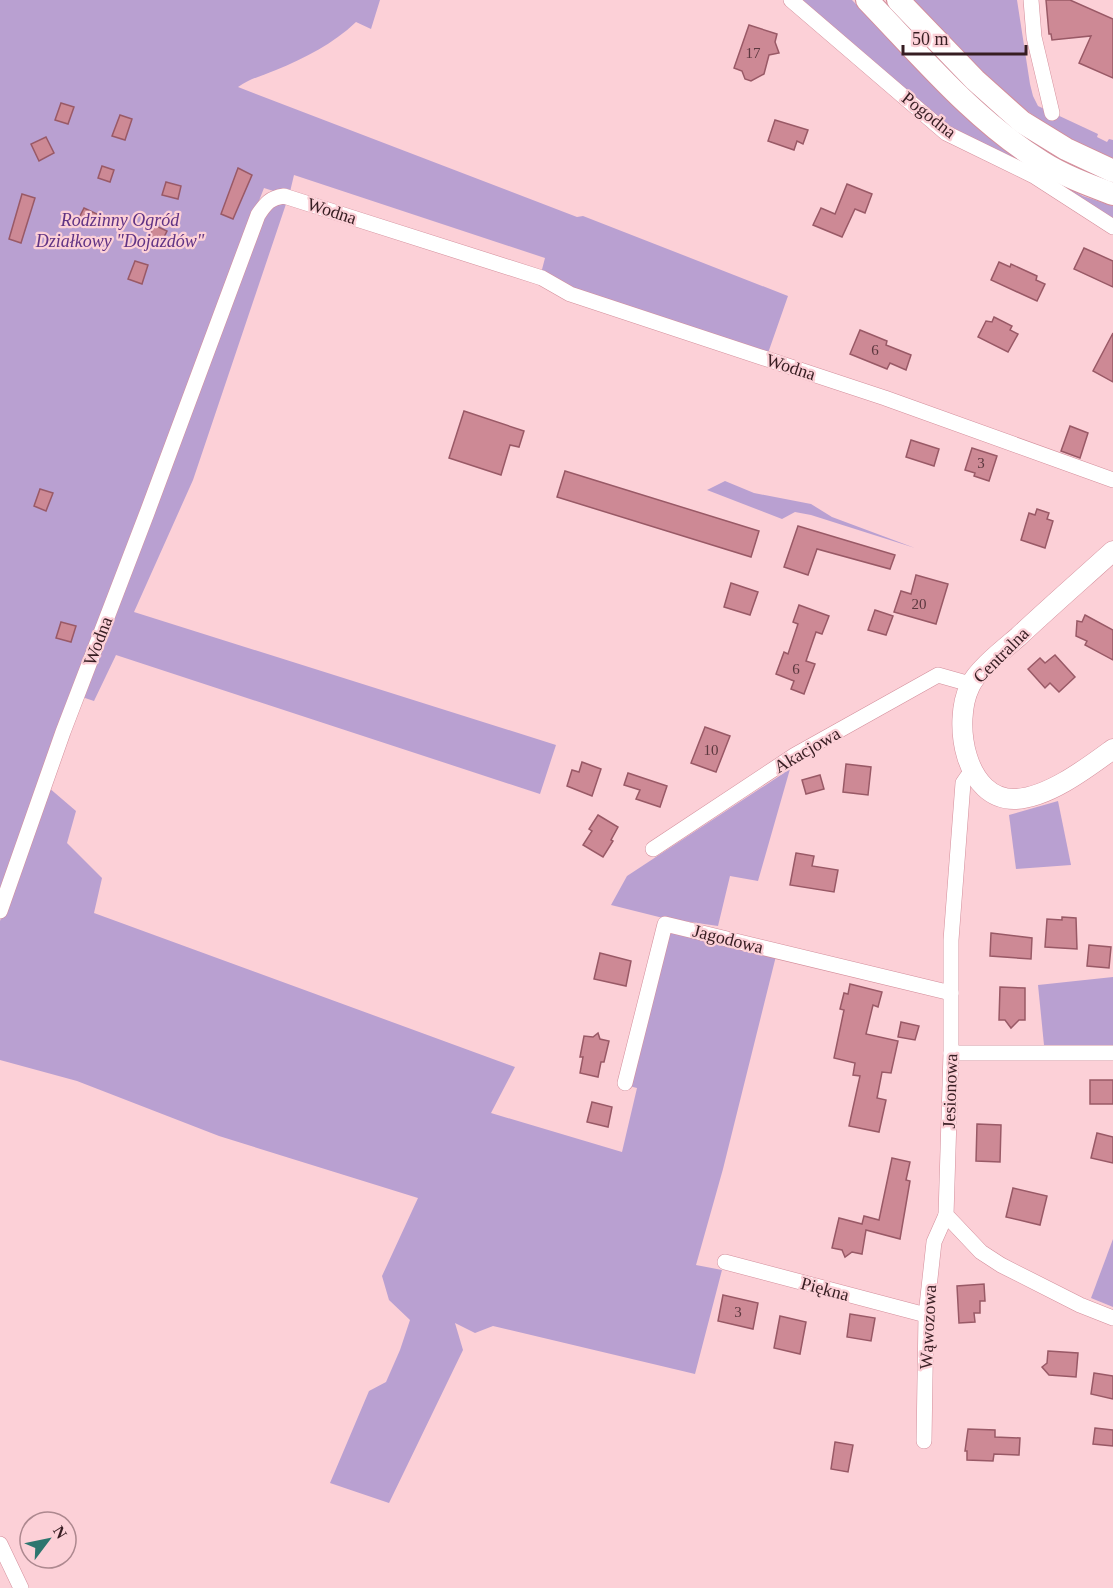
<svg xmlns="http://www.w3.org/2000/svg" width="1113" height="1588" font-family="'Times New Roman',serif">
	<rect width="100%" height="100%" fill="#fcd0d7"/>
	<g fill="#b9a0d1">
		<path d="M 0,0 L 380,0 L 371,29 L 356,22 C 333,44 305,58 276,70 C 262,76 251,78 238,87 L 577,217 L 583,216 L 788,296 L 767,356 L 539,281 L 545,258 L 294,175 L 289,196 L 264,188 L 205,338 L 0,902 Z"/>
		<polygon points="795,0 852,0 975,126 998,145 1029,166 1083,196 1113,206 1113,223 947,129"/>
		<path d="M 913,0 L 1017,0 L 1030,84 L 1033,96 L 1038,106 L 1098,134 L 1097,137 L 1107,142 L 1109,139 L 1113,140 L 1113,158 C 1096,151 1078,145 1063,135 C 1005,101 959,49 913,0 Z"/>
		<polygon points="278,204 286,204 193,480 134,612 556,745 540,794 116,655 94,701 82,697 267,210"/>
		<polygon points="725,481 754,493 811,504 832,517 915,548 811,515 795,512 782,519 707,490"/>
		<polygon points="790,769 758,881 730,876 718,926 663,918 611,905 627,876"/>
		<polygon points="48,787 76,811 67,843 102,878 94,913 515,1067 491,1113 622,1152 637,1088 629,1086 671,931 776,956 723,1169 696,1265 722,1270 695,1374 493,1326 475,1333 455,1323 463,1350 389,1503 330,1483 369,1391 386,1382 400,1350 410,1320 389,1300 382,1276 418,1198 219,1136 77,1081 0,1060 0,921"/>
		<polygon points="1058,801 1071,865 1016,869 1009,815"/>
		<polygon points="1113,977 1113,1045 1044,1045 1038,985"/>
		<polygon points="1113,1239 1113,1307 1091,1298"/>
	</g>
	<g fill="#cd8995" stroke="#995966" stroke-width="1.5">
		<polygon points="1046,0 1070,0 1113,19 1113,78 1079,63 1091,36 1052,40 1051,34 1049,34"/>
		<polygon points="749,25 777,34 775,42 779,53 769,55 764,74 751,81 745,79 742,71 734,68"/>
		<polygon points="61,103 74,107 68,124 55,120"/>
		<polygon points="120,115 132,119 125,140 112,136"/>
		<polygon points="775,120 808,130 803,144 797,141 794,150 768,141"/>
		<polygon points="46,137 54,153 39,161 31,144"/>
		<polygon points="102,166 114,170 110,182 98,178"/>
		<polygon points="238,168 252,175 233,219 221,214"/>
		<polygon points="166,182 181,186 178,199 162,195"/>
		<polygon points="847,184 872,194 865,213 855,209 842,237 813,225 821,208 835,214"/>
		<polygon points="22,194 35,198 21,243 9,239"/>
		<polygon points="84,208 97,214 91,226 78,220"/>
		<polygon points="154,225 167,231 159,247 147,242"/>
		<polygon points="1084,248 1113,261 1113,287 1074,269"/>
		<polygon points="135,261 148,265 142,284 128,279"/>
		<polygon points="999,262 1010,267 1011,264 1037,276 1036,280 1045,284 1037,301 991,280"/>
		<polygon points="994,317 1012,326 1010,330 1018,334 1008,352 978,337 986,321 992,322"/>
		<polygon points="860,330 887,341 886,345 911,355 906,370 890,363 887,369 850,354"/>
		<polygon points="1113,333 1113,382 1093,371"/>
		<polygon points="464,411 524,431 519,447 510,445 501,475 449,458"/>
		<polygon points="1070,426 1088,433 1080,458 1061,451"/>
		<polygon points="911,440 939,449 934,466 906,457"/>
		<polygon points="972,448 997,456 989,481 974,476 975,473 965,470"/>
		<polygon points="565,471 759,531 751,557 557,497"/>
		<polygon points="40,489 53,493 46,511 34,506"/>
		<polygon points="1037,509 1049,513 1047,519 1053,521 1045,548 1021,540 1029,513 1035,515"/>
		<polygon points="798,526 895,555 890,569 817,549 808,575 784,567"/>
		<polygon points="916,575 948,584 936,624 894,612 901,591 911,594"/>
		<polygon points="731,583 758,592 750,615 724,607"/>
		<polygon points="799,605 829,616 822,634 816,632 806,661 815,664 804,694 791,689 794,681 776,674 784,652 788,654 798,624 793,622"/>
		<polygon points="875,610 893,616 886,635 868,630"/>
		<polygon points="1085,615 1113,630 1113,660 1085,645 1087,641 1076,636 1077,621 1082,622"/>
		<polygon points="61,622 76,626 71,642 56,638"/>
		<polygon points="1055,655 1075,677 1059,692 1050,683 1045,688 1028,669 1040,658 1045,663"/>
		<polygon points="705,727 730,736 716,772 691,763"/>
		<polygon points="582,762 601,769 592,796 567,786 572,770 579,772"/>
		<polygon points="846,764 871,767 868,795 843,792"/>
		<polygon points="628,773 667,786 660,807 636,799 640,790 624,785"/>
		<polygon points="820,775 824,789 806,794 802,780"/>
		<polygon points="598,815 618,827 611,840 613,841 603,857 583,845 592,831 589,829"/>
		<polygon points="796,853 814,856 812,866 838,870 834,892 790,885"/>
		<polygon points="1062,917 1076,918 1077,949 1045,947 1047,919 1062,920"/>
		<polygon points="991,933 1032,938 1031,959 990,956"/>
		<polygon points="1089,945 1111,947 1109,968 1087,966"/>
		<polygon points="600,953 631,961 626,986 594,979"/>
		<polygon points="850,984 882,992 878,1007 873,1005 866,1034 898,1041 891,1073 882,1072 877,1098 886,1100 879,1132 849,1126 860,1076 853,1075 855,1063 834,1058 844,1010 840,1009 844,993 848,994"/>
		<polygon points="1000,987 1025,988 1025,1020 1019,1020 1011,1028 1005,1020 999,1020"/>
		<polygon points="901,1022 919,1026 915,1040 898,1037"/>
		<polygon points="598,1033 600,1039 609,1041 604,1062 601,1062 598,1077 580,1073 583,1057 580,1057 584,1036 593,1037"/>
		<rect x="1090" y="1080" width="23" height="24"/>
		<polygon points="592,1102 612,1107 608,1127 587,1122"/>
		<polygon points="977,1124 1001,1125 1000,1162 976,1161"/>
		<polygon points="1097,1133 1113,1137 1113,1163 1091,1158"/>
		<polygon points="892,1158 910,1162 906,1180 910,1181 900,1239 866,1230 862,1254 852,1252 845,1257 842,1250 832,1248 839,1218 862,1224 864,1216 879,1220"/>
		<polygon points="1013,1188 1047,1196 1040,1225 1006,1217"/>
		<polygon points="984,1284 985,1301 980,1301 980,1313 974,1313 975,1322 959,1323 957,1286"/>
		<polygon points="723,1295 758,1303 753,1329 718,1321"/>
		<polygon points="850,1314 875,1318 871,1341 847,1337"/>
		<polygon points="780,1316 806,1322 800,1354 774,1348"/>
		<polygon points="1048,1351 1078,1353 1076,1377 1049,1375 1042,1367 1047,1363"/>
		<polygon points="1094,1373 1113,1376 1113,1399 1091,1394"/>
		<polygon points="1095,1428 1113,1430 1113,1446 1093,1444"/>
		<polygon points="968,1429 995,1430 995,1437 1020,1438 1019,1455 994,1454 993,1461 967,1460 967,1451 965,1451"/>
		<polygon points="835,1442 853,1445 848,1472 831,1469"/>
	</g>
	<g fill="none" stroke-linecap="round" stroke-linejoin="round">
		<defs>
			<g id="minor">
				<polyline points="791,0 946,133 1034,176 1113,227"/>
				<polyline points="1031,0 1034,37 1052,113"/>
				<polyline points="972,770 963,783 951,940 951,1053 946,1215 981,1252 1001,1265 1080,1305 1113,1318"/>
				<polyline points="653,849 795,755 938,675 970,684"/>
				<path d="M 0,911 L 63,732 L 147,513 L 258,215 C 266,203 270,198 284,196 L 542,278 L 570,294 L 885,398 L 1113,480"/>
				<polyline points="951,1053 1113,1053"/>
				<polyline points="625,1083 665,924 951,993"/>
				<polyline points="725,1262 926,1315"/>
				<polyline points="924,1441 926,1315 934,1242 946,1215"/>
				<polyline points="0,1544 21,1588"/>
			</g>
			<path id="tertiary" d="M 1113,551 C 1081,580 1049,608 1018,637 C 1004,649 977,670 970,686 C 952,722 965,801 1016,799 C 1049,797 1087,768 1113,749"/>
			<g id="secondary">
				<path d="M 867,0 C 922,57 974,120 1042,162 C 1064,176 1089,185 1113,194"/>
				<polyline points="898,0 975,80 1022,122 1066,149 1113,171"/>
			</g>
		</defs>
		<use href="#minor" stroke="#d38e9b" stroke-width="16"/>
		<use href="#tertiary" stroke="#d38e9b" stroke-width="21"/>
		<use href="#secondary" stroke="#d38e9b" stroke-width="24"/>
		<use href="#minor" stroke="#fff" stroke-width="15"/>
		<use href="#tertiary" stroke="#fff" stroke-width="20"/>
		<use href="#secondary" stroke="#fff" stroke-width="22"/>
	</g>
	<g text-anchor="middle" stroke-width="4.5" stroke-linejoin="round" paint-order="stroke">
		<g font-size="15" fill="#5c383f">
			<text x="753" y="58">17</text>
			<text x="875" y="355">6</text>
			<text x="981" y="468">3</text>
			<text x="919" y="609">20</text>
			<text x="796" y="674">6</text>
			<text x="711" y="755">10</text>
			<text x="738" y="1317">3</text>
		</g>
		<g font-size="18" fill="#371d22" stroke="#fcd0d7">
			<text transform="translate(929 115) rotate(38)" y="6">Pogodna</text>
			<text transform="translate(332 211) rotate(18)" y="6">Wodna</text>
			<text transform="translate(791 367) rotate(18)" y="6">Wodna</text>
			<text transform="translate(98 641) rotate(-69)" y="6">Wodna</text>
			<text transform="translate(1001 655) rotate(-45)" y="6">Centralna</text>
			<text transform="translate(807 750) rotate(-30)" y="6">Akacjowa</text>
			<text transform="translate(728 939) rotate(14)" y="6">Jagodowa</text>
			<text transform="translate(950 1091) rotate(-88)" y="6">Jesionowa</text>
			<text transform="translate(825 1289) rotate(15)" y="6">Piękna</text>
			<text transform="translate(928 1327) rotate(-87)" y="6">Wąwozowa</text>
		</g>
		<g font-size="18" font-style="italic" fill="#603384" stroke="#fcd0d7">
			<text x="120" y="226">Rodzinny Ogród<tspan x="120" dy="21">Działkowy "Dojazdów"</tspan></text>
		</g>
	</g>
	<g transform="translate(48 1540) rotate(58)"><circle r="28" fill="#fcd0d7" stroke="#ad888f" stroke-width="1.5"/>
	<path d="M0-4.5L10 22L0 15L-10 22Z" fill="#2d766f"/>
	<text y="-9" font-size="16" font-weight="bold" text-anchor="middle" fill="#371d22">N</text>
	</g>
	<path d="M903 45v9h123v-9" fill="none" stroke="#371d22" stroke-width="3"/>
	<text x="912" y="45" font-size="18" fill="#371d22" stroke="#fcd0d7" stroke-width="4.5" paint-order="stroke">50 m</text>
</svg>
